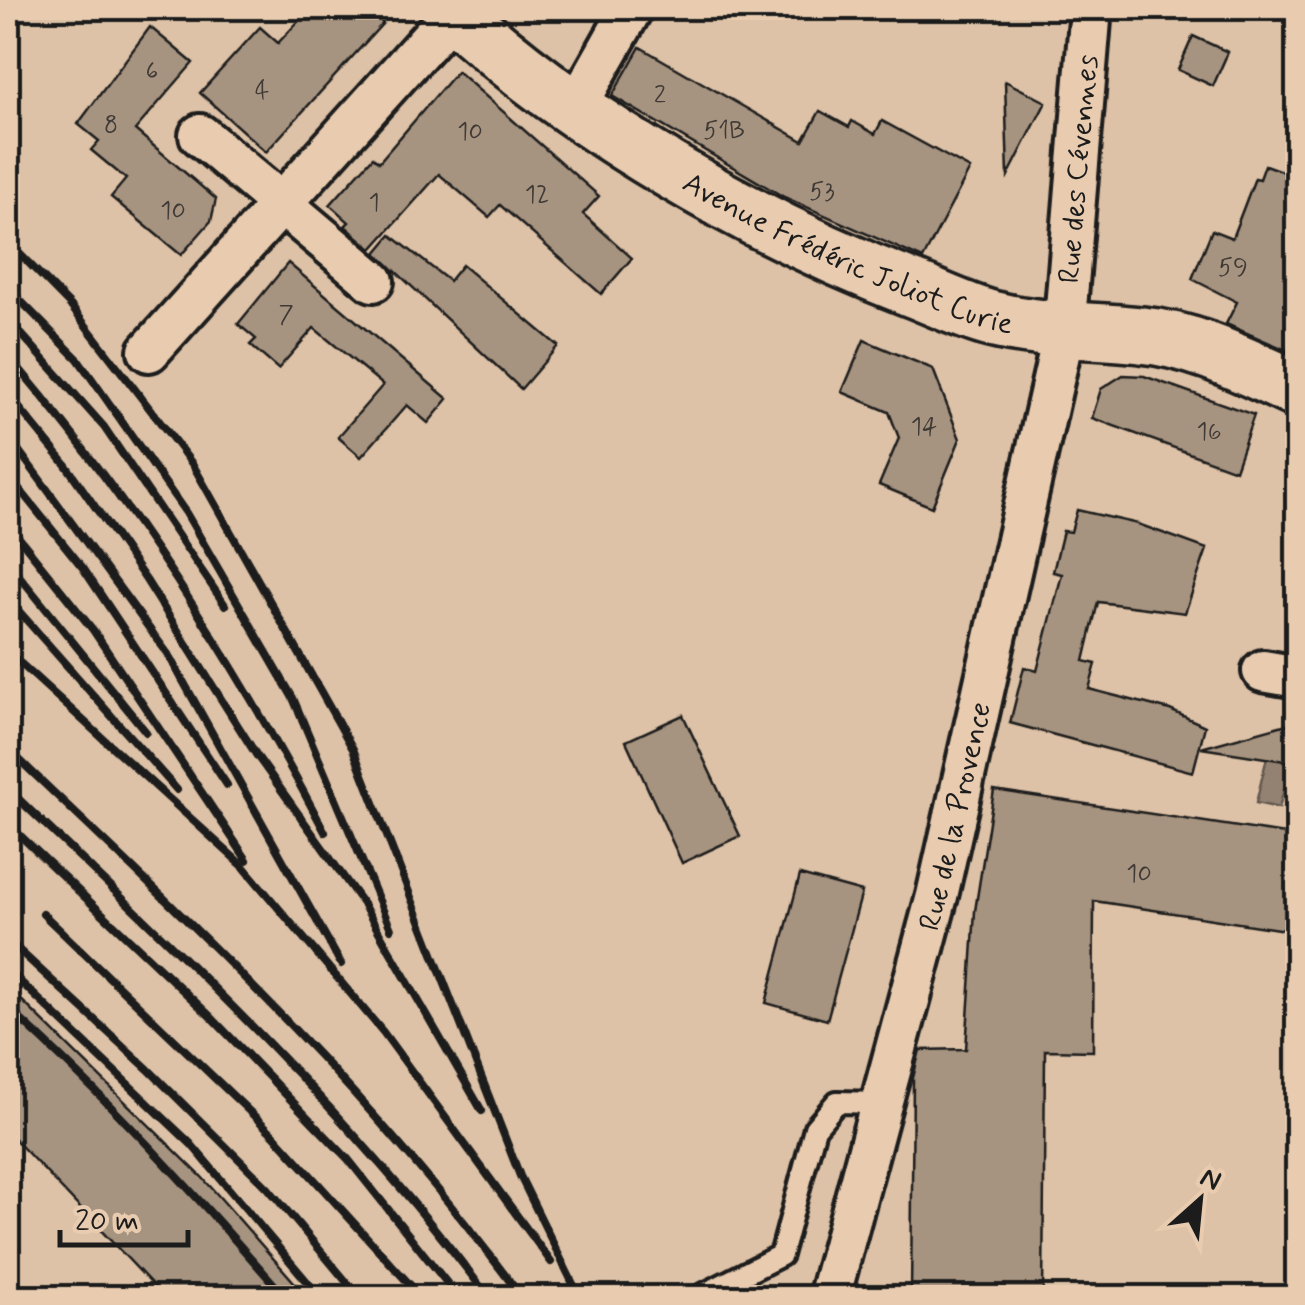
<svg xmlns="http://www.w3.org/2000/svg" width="1305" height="1305" font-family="Mynerve,sans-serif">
	<rect width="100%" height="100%" fill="#ddc2a7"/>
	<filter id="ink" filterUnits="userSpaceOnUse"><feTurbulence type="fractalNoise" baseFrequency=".01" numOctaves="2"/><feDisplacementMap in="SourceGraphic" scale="20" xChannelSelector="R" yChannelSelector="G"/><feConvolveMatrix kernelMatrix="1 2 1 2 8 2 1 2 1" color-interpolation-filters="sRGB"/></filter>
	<g filter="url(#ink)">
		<polygon fill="#938272" stroke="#635950" stroke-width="2.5" points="1268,753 1292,759 1279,808 1256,803"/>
		<g fill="#a79480" stroke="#1c1c1c" stroke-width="2.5">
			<polygon points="311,8 367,8 383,23 266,152 200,93 260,27 278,43"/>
			<polygon points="150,27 193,63 135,130 216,199 211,221 181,255 111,197 126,179 91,150 99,141 78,124"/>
			<polygon points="1193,36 1228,52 1213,86 1178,70"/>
			<polygon points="640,47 803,141 820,111 849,127 852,121 875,134 882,121 970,169 923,259 784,197 612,96"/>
			<polygon points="457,71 599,196 583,214 632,258 601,294 500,205 489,217 439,174 372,249 345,226 349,222 330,205 373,157 379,162"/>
			<polygon points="1005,81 1046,102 1008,176"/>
			<polygon points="1265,165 1298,177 1298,355 1226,324 1237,302 1192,279 1212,230 1232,238 1255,178 1260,179"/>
			<polygon points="391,235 449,281 462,265 558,346 521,389 376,253"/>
			<polygon points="288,263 448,399 428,423 407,405 361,457 338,437 383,385 314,328 278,369 250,345 256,339 238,324"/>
			<polygon points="864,340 933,369 960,439 932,507 879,485 899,438 889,412 842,392"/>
			<polygon points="1123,375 1144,376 1254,415 1235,470 1092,418 1101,389"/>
			<polygon points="1077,510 1138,524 1207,549 1185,613 1098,602 1084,661 1096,664 1089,689 1170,710 1205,726 1193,772 1010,723 1024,667 1037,671 1062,574 1053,572 1063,531 1071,532"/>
			<polygon points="683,715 740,836 682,863 626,741"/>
			<polygon points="1298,721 1298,763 1201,748"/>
			<polygon points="994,790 1298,836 1298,932 1094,901 1093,1051 1045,1050 1043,1298 911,1298 913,1078 920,1050 966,1049 975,911"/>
			<polygon points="800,875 862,892 827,1020 766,1003"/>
			<polygon points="8,987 202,1177 308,1298 165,1298 8,1132"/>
		</g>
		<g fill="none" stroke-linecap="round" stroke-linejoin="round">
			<defs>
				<polyline id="lane" points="697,1298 781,1255 815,1128 837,1102 882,1103"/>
				<g id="street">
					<polyline points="575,109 632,8"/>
					<polyline points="200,135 373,281"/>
					<polyline points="149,351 454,12"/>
					<polyline points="1263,671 1298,677"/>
					<path id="s1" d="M 829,1298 L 937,896 L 1064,332 L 1091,8"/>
				</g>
				<g id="secondary">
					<path id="s2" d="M 449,8 C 574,124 754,228 913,289 C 939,299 965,312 991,319 C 1041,332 1091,329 1141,335 C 1197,340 1247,367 1298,390"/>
				</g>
			</defs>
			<use href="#lane" stroke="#1c1c1c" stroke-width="28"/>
			<use href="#street" stroke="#1c1c1c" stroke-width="48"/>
			<use href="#secondary" stroke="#1c1c1c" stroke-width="62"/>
			<use href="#lane" stroke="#e9ccb0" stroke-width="20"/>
			<use href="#street" stroke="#e9ccb0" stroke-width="40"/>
			<use href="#secondary" stroke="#e9ccb0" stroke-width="55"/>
			<g stroke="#1c1c1c" stroke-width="8">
				<polyline points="8,242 70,305 193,465 353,749 520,1176 580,1298"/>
				<polyline points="8,288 78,359 186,513 293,698 391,929"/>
				<polyline points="8,319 104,427 225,605"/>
				<path d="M 8,355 C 133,502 235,661 325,832"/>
				<polyline points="8,394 66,465 146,580 257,756 363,904 482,1111"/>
				<polyline points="8,436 168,654 341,964"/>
				<polyline points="8,475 83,568 227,785"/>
				<polyline points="8,524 93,630 247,860"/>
				<polyline points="8,562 146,732"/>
				<polyline points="8,599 177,790"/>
				<polyline points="8,652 243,866 383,1032 551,1262"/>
				<path d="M 8,749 C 190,922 374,1094 522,1298"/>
				<path d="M 8,789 C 177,950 348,1110 489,1298"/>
				<polyline points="8,824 211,1017 348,1159 459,1298"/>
				<polyline points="43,914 274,1135 422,1298"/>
				<polyline points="8,940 148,1069 268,1188 360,1298"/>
				<polyline points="8,970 191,1144 321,1298"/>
				<path d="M 8,1008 C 108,1098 197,1196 286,1298"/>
			</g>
		</g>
	</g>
	<g text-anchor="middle" stroke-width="8" stroke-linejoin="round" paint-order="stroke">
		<g font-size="25" fill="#3f3a35">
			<text x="152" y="78">6</text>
			<text x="262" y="98">4</text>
			<text x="660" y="102">2</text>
			<text x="111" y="132">8</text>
			<text x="724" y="138">51B</text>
			<text x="470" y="139">10</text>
			<text x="822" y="199">53</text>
			<text x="537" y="202">12</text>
			<text x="374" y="210">1</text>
			<text x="173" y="218">10</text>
			<text x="1233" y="275">59</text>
			<text x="286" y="322">7</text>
			<text x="924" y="434">14</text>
			<text x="1209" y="439">16</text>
			<text x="1139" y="881">10</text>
		</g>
		<g font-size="30" fill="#1c1c1c" stroke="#e9ccb0">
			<text dy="10" stroke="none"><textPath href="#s1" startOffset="1158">Rue des Cévennes</textPath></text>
			<text dy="10" stroke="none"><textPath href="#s2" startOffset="472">Avenue Frédéric Joliot Curie</textPath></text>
			<text dy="10" stroke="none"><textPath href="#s1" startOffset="498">Rue de la Provence</textPath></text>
		</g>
	</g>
	<rect width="1305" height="1305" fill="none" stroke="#e9ccb0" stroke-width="40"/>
	<rect x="20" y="20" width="1265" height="1265" fill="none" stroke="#1c1c1c" stroke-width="4" filter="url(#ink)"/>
	<g transform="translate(1200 1200) rotate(27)" stroke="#e9ccb0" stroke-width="8" paint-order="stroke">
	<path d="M0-8L18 38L0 25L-18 38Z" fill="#1c1c1c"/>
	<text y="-15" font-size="28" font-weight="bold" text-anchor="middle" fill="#1c1c1c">N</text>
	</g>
	<path d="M60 1230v15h128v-15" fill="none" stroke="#1c1c1c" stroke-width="5"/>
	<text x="75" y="1230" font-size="30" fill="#1c1c1c" stroke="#e9ccb0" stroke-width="8" paint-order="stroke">20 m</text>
</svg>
